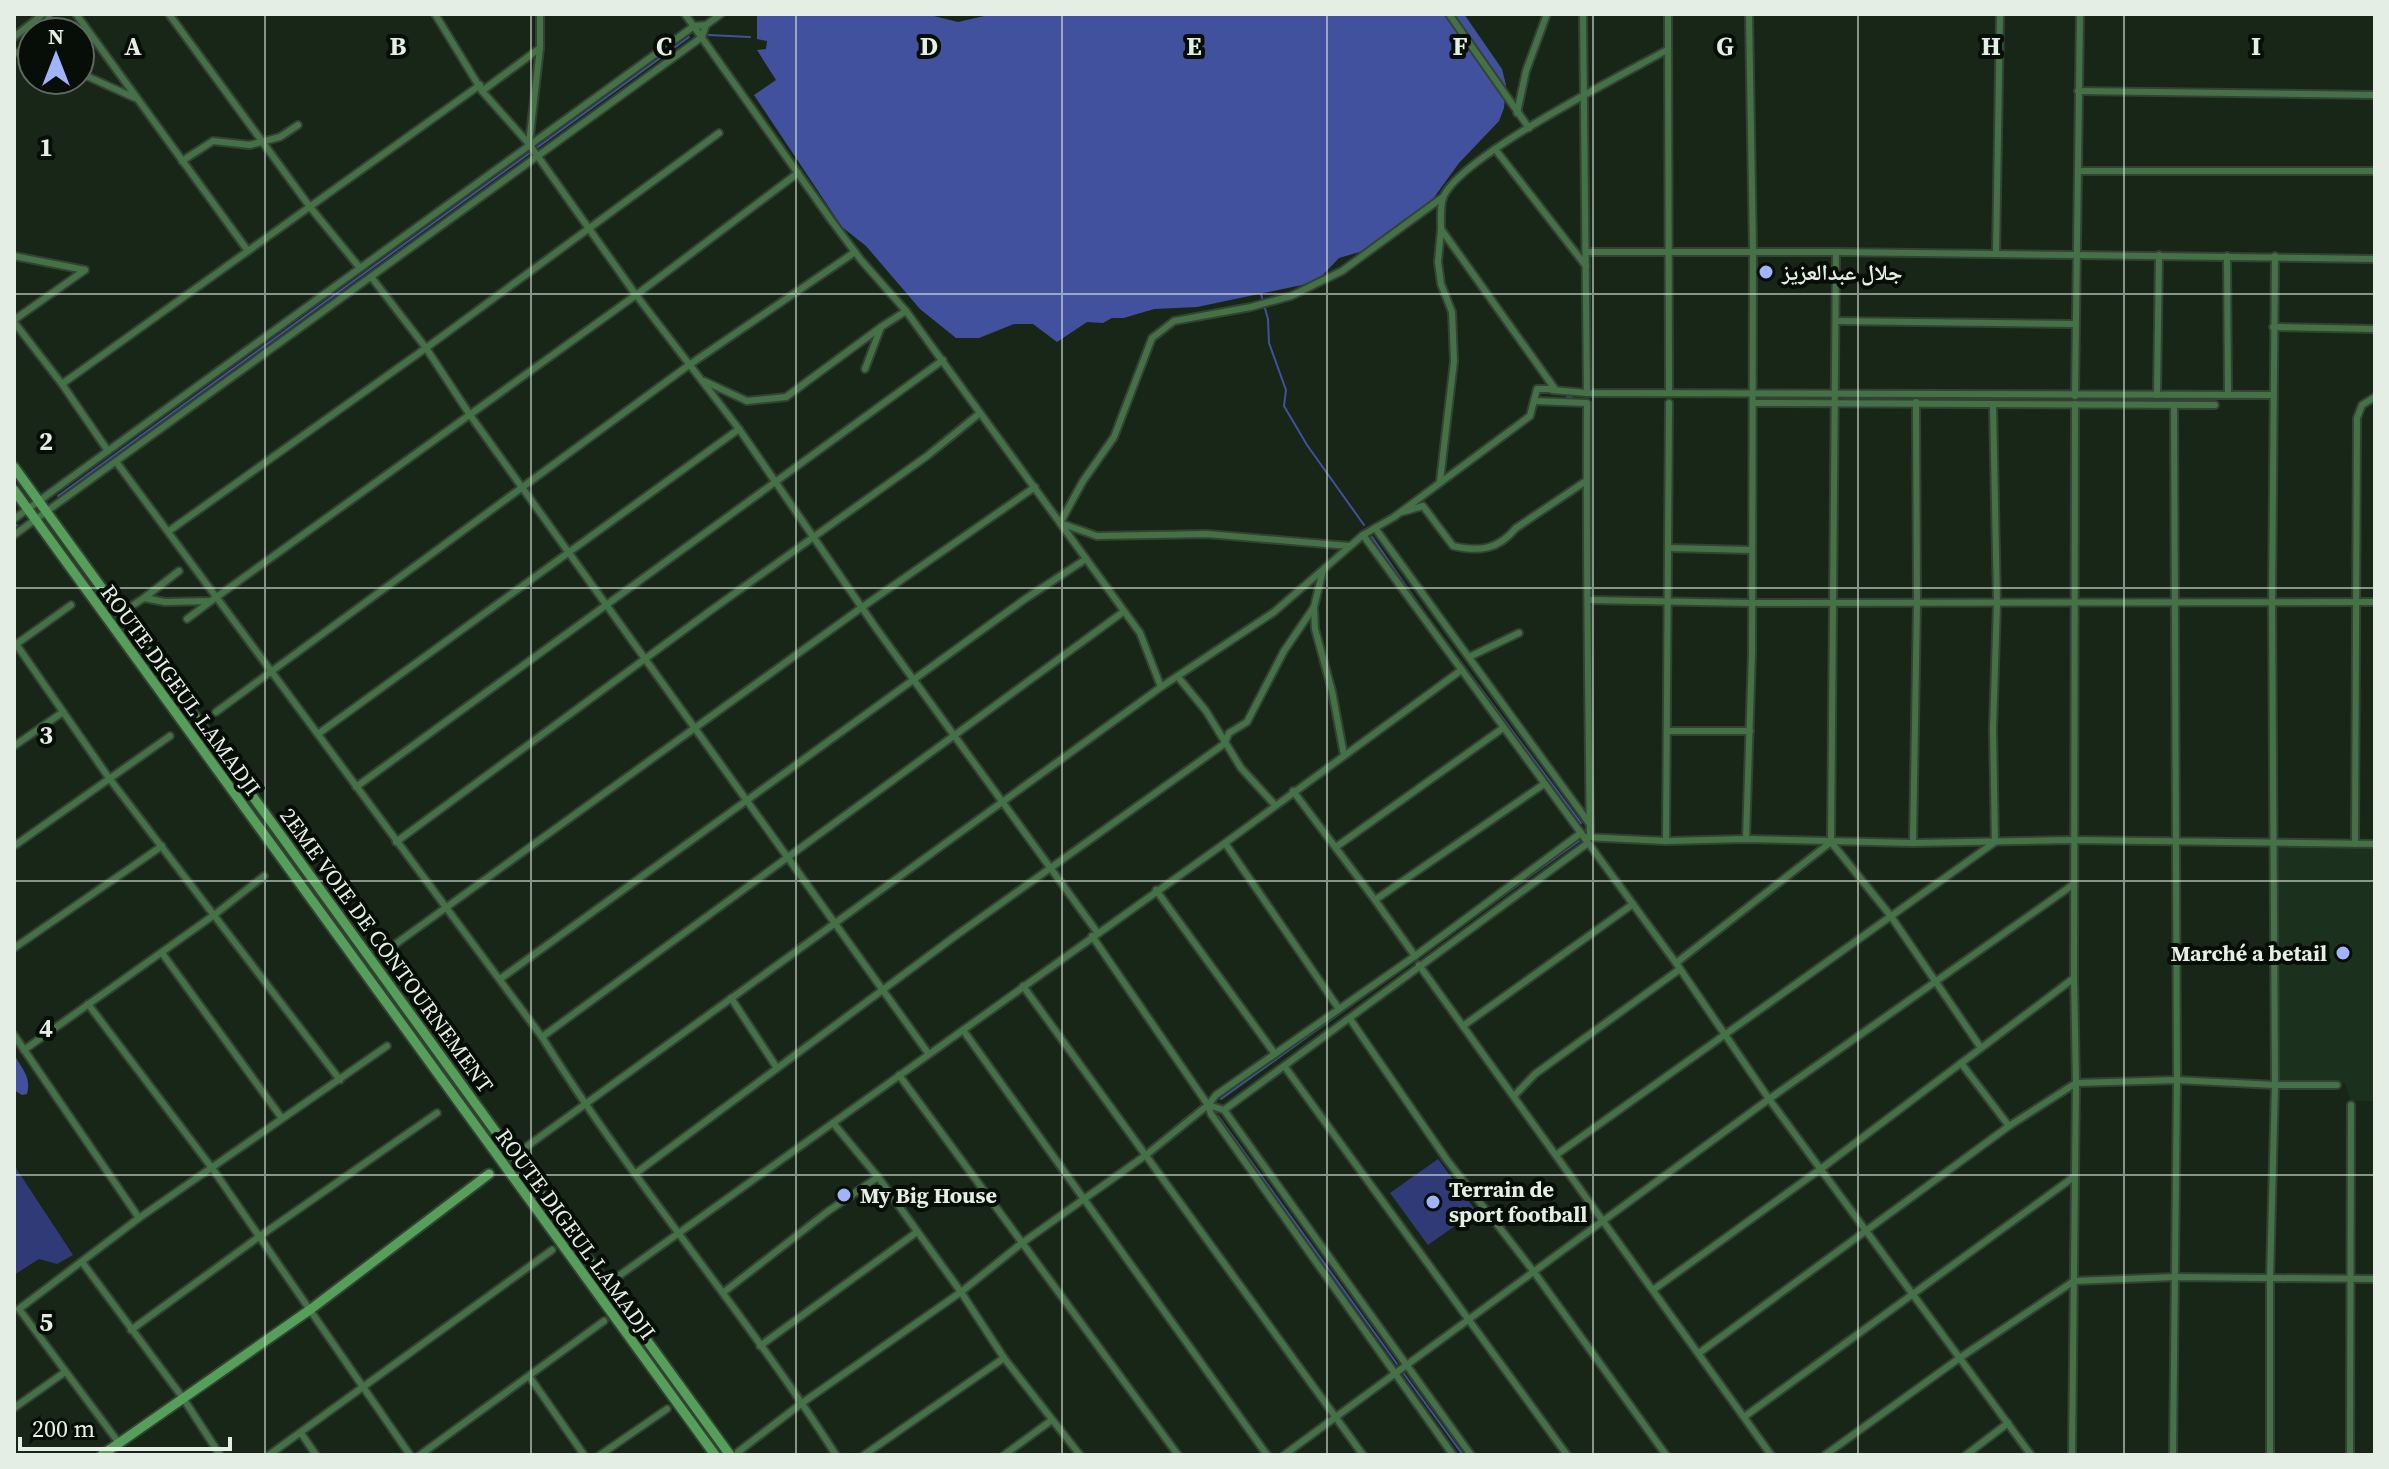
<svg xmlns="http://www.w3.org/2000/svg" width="2389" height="1469" font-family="'Source Serif 4','Noto Naskh Arabic',serif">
	<rect width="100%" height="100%" fill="#172617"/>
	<polygon fill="#1c311d" points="2277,848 2375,849 2375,1101 2351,1101 2345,1083 2278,1082"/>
	<g fill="#2f3a77">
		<polygon points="1438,1159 1476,1211 1428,1245 1390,1193"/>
		<polygon points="14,1165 73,1255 57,1264 39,1259 14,1275"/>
	</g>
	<g fill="#42519d">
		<polygon points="757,14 926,14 958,22 993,14 1464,14 1502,69 1506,85 1504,108 1499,121 1459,163 1430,203 1363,251 1339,258 1316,282 1197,307 1154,309 1124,318 1112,318 1103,323 1087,322 1057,342 1033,324 1014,324 979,338 956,338 920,309 866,246 842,227 754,95 776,80 757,50 766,49 767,41 757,39"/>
		<path d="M 14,1054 C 21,1068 32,1077 27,1094 L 22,1095 L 14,1090 Z"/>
	</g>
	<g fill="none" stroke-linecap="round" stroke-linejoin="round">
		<g stroke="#42519d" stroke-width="2">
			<polyline points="709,35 750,37"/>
			<polyline points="1261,294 1268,319 1269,343 1286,390 1284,406 1307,445 1364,525"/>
			<polyline points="1567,397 1572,397"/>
			<polyline points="1595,397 1658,397"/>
			<polyline points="1680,397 1743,397"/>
			<polyline points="1764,397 1823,397"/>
			<polyline points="1846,398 1892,398"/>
			<polyline points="1925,398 1971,398"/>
			<polyline points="2005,398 2264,399"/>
			<polyline points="58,496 689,37"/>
			<polyline points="14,527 17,525"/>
			<polyline points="1372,537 1428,618 1581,823"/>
			<polyline points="1221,1099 1579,841"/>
			<polyline points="1218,1116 1397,1364"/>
			<polyline points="1404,1374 1463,1455"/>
		</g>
		<defs>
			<g id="street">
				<polyline points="76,14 248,251"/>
				<polyline points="169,14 310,207 360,268"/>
				<polyline points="435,14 482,91 529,144 636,295 739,429 876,628 1097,932"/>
				<polyline points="685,14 831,220 861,260 906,311 1140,633 1161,687"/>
				<polyline points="1449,14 1529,128"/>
				<polyline points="1583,14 1587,393"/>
				<polyline points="1668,14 1669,393"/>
				<polyline points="706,25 721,14"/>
				<polyline points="46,32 49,14"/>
				<polyline points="14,37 43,14"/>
				<polyline points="14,52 32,55"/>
				<polyline points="80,73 135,98"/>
				<polyline points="482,91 540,48"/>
				<polyline points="2078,91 2375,95"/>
				<polyline points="1517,113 1526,71 1547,14"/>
				<polyline points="529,144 540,48 540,14"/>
				<polyline points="1495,149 1586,266"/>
				<polyline points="182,161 213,141 250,145 280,137 298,125"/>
				<polyline points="2078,171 2375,171"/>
				<polyline points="1586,252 1836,252 2375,259"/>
				<polyline points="1836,252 1831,842 1890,915 1981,1048"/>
				<polyline points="1996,254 2000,14"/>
				<polyline points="14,256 85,270"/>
				<polyline points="2227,256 2228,395"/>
				<polyline points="372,278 426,348 470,415 928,1053"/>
				<polyline points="14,320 85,270"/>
				<polyline points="1836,321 2075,324"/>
				<polyline points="14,322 62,384 108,451"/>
				<polyline points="2273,327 2375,329"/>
				<polyline points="865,369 881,327 906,311"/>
				<polyline points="704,381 747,401 786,397 881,327"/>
				<polyline points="62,384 480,85"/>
				<polyline points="1552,390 1587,393 2272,395"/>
				<polyline points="2157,395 2159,255"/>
				<polyline points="2075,396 2080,14"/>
				<path d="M 1534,401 L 1587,403 C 1586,548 1588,692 1590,837"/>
				<polyline points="1753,403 2215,405"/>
				<path d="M 117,463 L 542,1037 C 632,1182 744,1311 836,1455"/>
				<polyline points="1440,481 1454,361 1452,312 1441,284 1438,262 1441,229"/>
				<path d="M 1402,512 L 1423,506 L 1453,546 C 1479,552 1498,550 1516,528 L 1586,481"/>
				<polyline points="14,519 694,26 706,25 702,37 14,535"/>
				<polyline points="1375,528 1589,823"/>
				<polyline points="169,531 426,348 719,133"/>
				<polyline points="1363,535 1676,963 1769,1099 2031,1455"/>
				<polyline points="1349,546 1207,534 1097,536 1060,523 1083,481 1114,437 1152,338 1174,321 1251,307 1291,296 1342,271 1443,197"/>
				<polyline points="1669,548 1752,550"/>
				<polyline points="144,598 179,571"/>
				<polyline points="1589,600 1751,603 2375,602"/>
				<polyline points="130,607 144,598 165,602 211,601 636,295 798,173"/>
				<polyline points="1314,607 1315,629 1332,691 1344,755"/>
				<polyline points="187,619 211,601"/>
				<polyline points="16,644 109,778 340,1080"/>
				<polyline points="15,645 71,605"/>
				<polyline points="1469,657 1519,633"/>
				<polyline points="1178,677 1206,711 1241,768 1275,805"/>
				<polyline points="216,712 689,365 855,252"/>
				<polyline points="1667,731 1750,731"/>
				<polyline points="318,734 739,429"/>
				<polyline points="14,746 63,712"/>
				<polyline points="356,787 943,360"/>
				<polyline points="1293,791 1375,900 1415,956"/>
				<polyline points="1584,837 1666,841 1746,839 1913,843 2074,840 2375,844"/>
				<polyline points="1746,839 1752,652 1753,251 1749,14"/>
				<polyline points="1666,841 1669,403"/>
				<polyline points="396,842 710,611 927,456 980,413"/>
				<polyline points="1225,843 1339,1009"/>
				<polyline points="1913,843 1917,603 1916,402"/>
				<polyline points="2355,844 2357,418 2362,405 2375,397"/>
				<polyline points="14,846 170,736"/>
				<polyline points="1336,847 1503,728"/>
				<polyline points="1156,890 1275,1054"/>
				<polyline points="1375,900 1544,784"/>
				<polyline points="1092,936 1208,1105 1211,1114 1453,1455"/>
				<polyline points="14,948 162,846"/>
				<polyline points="390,948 861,608 1035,487"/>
				<polyline points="162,953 281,1117"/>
				<polyline points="1676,963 1831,842"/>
				<polyline points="1419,965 1771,1455"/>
				<polyline points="500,979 1025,599 1086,559"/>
				<polyline points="1023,986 1363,1455"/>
				<polyline points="731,998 777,1068"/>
				<polyline points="88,1004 212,1168 410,1455"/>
				<polyline points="1350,1019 1447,1160 1534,1272 1666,1455"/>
				<polyline points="1463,1026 1633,904"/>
				<polyline points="963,1030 1267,1455"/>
				<polyline points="14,1035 139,1218"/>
				<polyline points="542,1037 1123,612"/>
				<polyline points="24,1050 214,915 264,876"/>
				<polyline points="1961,1063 2009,1126"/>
				<polyline points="1285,1067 1567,1455"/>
				<polyline points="899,1075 1178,1455"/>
				<polyline points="1514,1096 1535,1074 1680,969"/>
				<polyline points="1208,1105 1216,1095 1415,956 1581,833"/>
				<polyline points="1224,1110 1471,1455"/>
				<polyline points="833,1123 878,1177 961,1292 1004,1358 1080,1455"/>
				<path d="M 526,1147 L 1161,687 L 1274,612 L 1363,535 L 1394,517 L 1530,416 L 1537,389 L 1555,389 L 1441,229 C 1441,219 1440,207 1443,198 C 1457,158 1624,74 1667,50"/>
				<polyline points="1556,1155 1995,842 1993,729 1997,603 1993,405"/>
				<polyline points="636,1173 958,934 1224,744 1229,733 1247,722 1284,651 1314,607 1323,570"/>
				<polyline points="82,1262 183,1398 220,1455"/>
				<polyline points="613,1280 1225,843 1460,671"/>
				<polyline points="1653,1290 1822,1168 2074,978"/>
				<polyline points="724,1292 827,1212 878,1177"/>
				<polyline points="131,1330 260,1236 437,1113"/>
				<polyline points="760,1346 917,1232"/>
				<polyline points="1699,1353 2009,1126 2076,1083 2177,1080 2275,1085 2337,1085"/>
				<polyline points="529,1376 584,1455"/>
				<polyline points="14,1408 65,1372"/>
				<polyline points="1744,1417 2075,1176"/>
				<polyline points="301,1433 316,1455"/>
				<polyline points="119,1443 19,1309 139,1218 387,1046"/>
				<polyline points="738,1452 802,1403 961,1292 1022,1243 1146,1155 1208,1105 1224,1110 1588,843"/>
				<polyline points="269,1455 552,1250"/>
				<polyline points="420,1455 604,1321"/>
				<polyline points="600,1455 667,1409"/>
				<polyline points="864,1455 1004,1358"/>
				<polyline points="1004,1455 1052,1420"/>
				<polyline points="1284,1455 1769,1099 2074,884"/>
				<polyline points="1825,1455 1961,1357 2074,1281 2175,1277 2375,1279"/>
				<polyline points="1966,1455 2008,1423"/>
				<polyline points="2072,1455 2076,1083 2074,978 2075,404"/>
				<polyline points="2173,1455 2177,1080 2174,405"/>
				<polyline points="2270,1455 2270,1278 2275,1085 2272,603 2275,256"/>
				<polyline points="2350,1455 2351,1105"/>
			</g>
			<g id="secondary">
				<polyline points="14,467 730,1455"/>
				<polyline points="14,490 715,1455"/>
				<polyline points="102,1455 311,1309 489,1174"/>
			</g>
		</defs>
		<use href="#street" stroke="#344234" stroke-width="10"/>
		<use href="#secondary" stroke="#344234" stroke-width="13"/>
		<use href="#street" stroke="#457147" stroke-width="6"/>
		<use href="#secondary" stroke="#569f5a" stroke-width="9"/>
	</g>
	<path fill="none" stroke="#e4eee4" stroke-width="2" stroke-opacity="0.55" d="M 265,14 L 265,1455M 531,14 L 531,1455M 796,14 L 796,1455M 1062,14 L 1062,1455M 1327,14 L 1327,1455M 1593,14 L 1593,1455M 1858,14 L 1858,1455M 2124,14 L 2124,1455M 14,294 L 2375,294M 14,588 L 2375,588M 14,881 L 2375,881M 14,1175 L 2375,1175"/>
	<g fill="#a0b3fd" stroke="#070d07" stroke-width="3">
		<circle cx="1766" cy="272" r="8"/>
		<circle cx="2343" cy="953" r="8"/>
		<circle cx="844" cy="1195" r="8"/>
		<circle cx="1433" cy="1202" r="8"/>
	</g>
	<g text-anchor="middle" stroke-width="8" stroke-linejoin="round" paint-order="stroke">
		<g font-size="22" font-weight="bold" fill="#e4eee4" stroke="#070d07" text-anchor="start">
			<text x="1782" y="280">جلال عبدالعزيز</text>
			<text x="2327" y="961" text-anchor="end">Marché a betail</text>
			<text x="1449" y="1197">Terrain de<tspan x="1449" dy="25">sport football</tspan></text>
			<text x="860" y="1203">My Big House</text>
		</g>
		<g font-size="22" fill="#e4eee4" stroke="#070d07">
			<text transform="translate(181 690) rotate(54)" y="8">ROUTE DIGEUL LAMADJI</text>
			<text transform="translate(387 950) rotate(54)" y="8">2EME VOIE DE CONTOURNEMENT</text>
			<text transform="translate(576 1234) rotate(54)" y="8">ROUTE DIGEUL LAMADJI</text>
		</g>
	</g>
	<g font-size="26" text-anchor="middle" font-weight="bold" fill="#e4eee4" stroke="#070d07" stroke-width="8" stroke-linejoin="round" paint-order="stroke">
		<text x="133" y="55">A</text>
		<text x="398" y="55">B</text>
		<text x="664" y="55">C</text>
		<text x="929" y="55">D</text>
		<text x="1194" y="55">E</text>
		<text x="1460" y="55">F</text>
		<text x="1725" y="55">G</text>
		<text x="1991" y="55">H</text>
		<text x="2256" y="55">I</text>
		<text x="46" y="156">1</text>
		<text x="46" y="450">2</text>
		<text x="46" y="744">3</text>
		<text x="46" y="1037">4</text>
		<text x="46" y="1331">5</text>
	</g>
	<rect width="2389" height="1469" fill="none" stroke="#e4eee4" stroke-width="32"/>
	<g transform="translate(56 56)"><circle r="38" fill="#070d07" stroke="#5f675f" stroke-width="2"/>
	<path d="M0-6L14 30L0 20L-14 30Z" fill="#a0b3fd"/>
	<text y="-12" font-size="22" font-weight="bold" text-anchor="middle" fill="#e4eee4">N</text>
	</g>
	<path d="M20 1437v12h210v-12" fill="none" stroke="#e4eee4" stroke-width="4"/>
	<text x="32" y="1437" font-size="24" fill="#e4eee4" stroke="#070d07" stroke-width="6" paint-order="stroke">200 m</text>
</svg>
